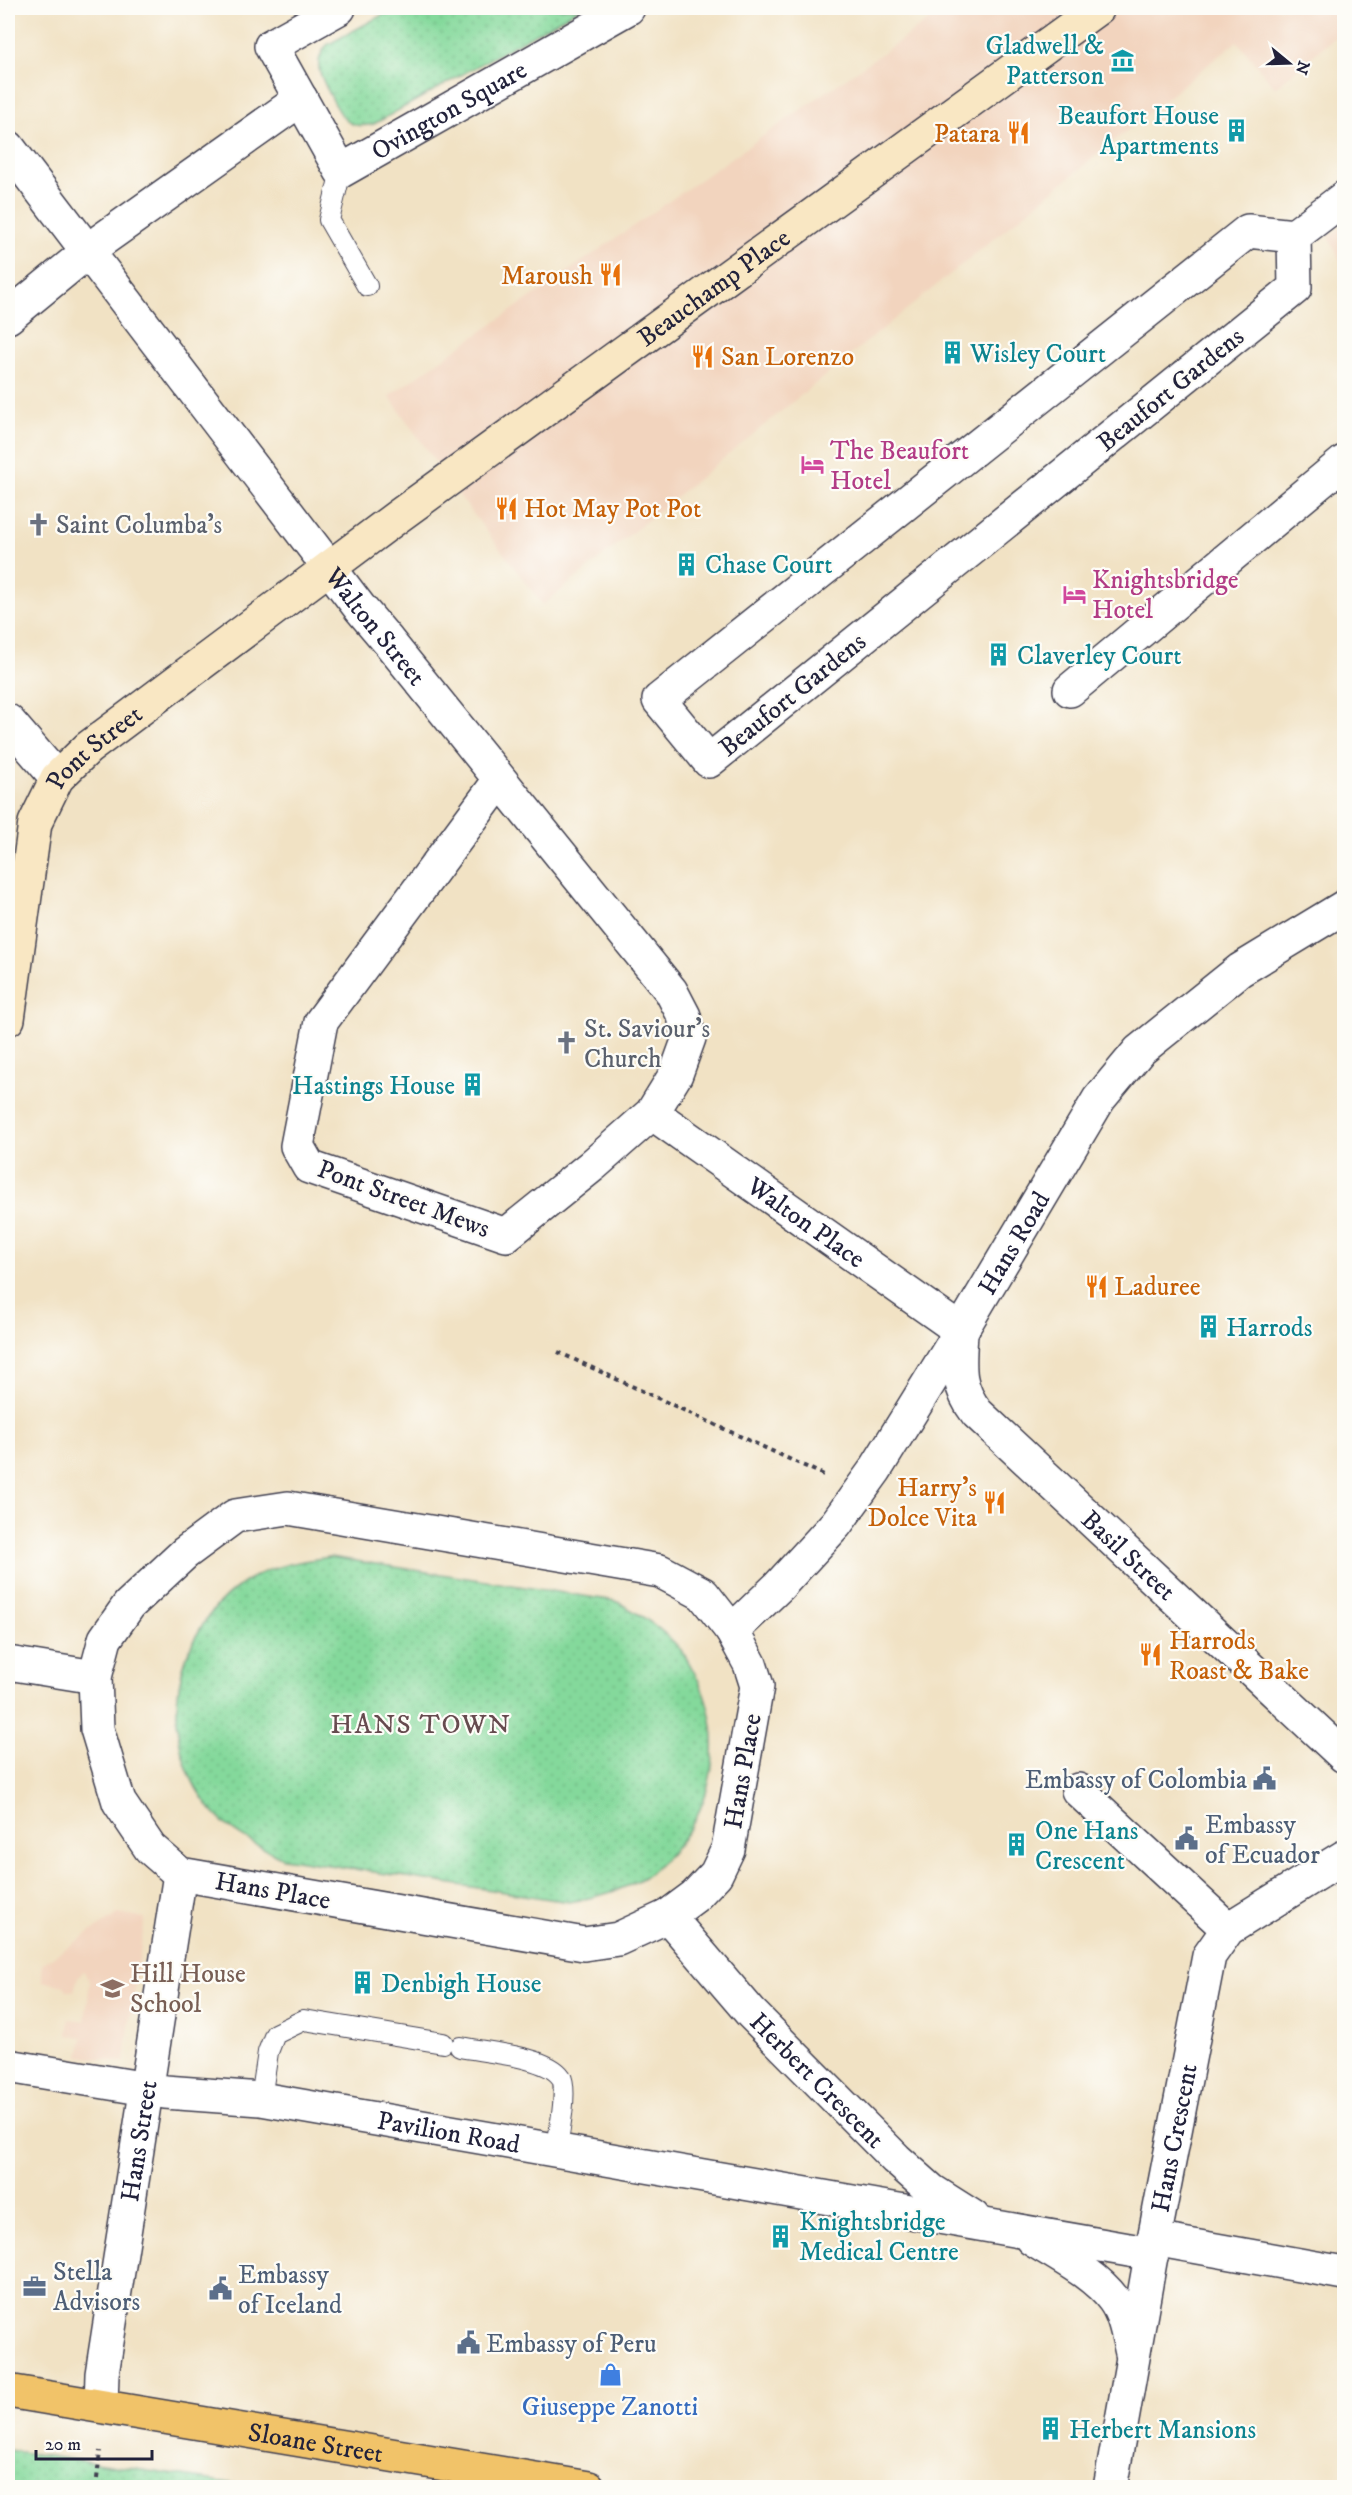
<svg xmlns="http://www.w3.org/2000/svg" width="1352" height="2495" font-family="'IM FELL DW Pica',serif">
	<defs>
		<pattern id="grass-dots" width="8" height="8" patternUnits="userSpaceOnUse" patternTransform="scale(1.5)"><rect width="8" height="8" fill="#84d99b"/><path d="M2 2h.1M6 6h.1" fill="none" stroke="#72ba86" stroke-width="1.8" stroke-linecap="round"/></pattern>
	</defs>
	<rect width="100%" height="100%" fill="#fdfcf7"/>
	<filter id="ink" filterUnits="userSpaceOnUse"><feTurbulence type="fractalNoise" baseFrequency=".0167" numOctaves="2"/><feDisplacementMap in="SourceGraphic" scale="12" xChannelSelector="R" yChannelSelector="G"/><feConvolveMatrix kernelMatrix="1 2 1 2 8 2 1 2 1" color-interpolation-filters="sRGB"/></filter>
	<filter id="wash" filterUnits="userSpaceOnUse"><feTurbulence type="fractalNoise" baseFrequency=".008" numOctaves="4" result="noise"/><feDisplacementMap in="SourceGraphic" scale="24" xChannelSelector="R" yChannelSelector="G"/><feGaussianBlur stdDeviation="1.35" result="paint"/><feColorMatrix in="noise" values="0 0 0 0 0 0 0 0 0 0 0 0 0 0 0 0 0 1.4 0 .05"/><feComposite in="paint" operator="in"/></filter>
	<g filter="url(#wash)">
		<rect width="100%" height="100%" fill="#f1e2c4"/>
		<g fill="#f2d4be">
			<polygon points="947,8 1344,8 1344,29 1275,88 1237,41 543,605 461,498 389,396"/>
			<polygon points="1344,225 1344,270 1329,237"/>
			<polygon points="118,1914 145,1918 124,2062 79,2056 83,2037 68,2035 69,2019 85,2021 90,1982 84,1971 78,1976 74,1991 67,1990 64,1986 43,1981 42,1978 42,1964"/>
		</g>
		<g fill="url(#grass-dots)" stroke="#537e6b" stroke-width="1.5">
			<path d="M 395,8 L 581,8 L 374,124 C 364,126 355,127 347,121 C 340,116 319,76 319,67 C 318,58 322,52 327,45 Z"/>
			<path d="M 330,1557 L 616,1601 C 641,1615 663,1629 681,1650 C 686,1656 689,1663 693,1670 C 729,1732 716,1812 663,1861 C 658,1866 652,1872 646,1876 C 622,1891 597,1897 569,1902 L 283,1858 C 257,1845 230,1833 211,1810 C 154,1740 170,1629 248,1580 C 273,1565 301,1561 330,1557 Z"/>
			<polygon points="8,2450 256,2487 8,2487"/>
		</g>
	</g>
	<g filter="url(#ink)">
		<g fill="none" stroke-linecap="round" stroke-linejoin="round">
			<defs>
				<g id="lane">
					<polyline points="341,171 329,220 367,286"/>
					<path d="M 460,2047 C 484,2052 547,2056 561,2077 C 568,2088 559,2136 556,2150"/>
					<polyline points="261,2099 268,2052 275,2034 304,2020 443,2043"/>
				</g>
				<g id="street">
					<path id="s1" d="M 339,8 L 271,46 L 341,171 L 628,8"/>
					<path id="s2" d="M 8,147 L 360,608 L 388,641 L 671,991 L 684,1016 L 689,1038 L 676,1074 L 652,1113 L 593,1165 L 506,1235 L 309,1167 L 297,1146 L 321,1022 L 500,780"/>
					<polyline points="1294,236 1295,288 709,761 659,700 1248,231 1294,236 1344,198"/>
					<polyline points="8,317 102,240 301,99"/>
					<polyline points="1070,690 1344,462"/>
					<polyline points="8,721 57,778"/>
					<path id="s3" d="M 652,1113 L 961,1331"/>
					<path id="s4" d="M 961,1333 C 959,1366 956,1386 977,1413 L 1344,1756"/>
					<polygon points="288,1508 660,1571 703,1594 732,1631 750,1664 757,1686 728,1849 716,1874 695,1896 668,1916 618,1939 584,1944 180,1874 150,1848 119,1802 97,1729 95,1677 105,1639 129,1605 185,1553 235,1516"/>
					<path id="s5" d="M 732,1631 L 779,1586 L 836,1524 L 875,1470 L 961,1331 L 1099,1099 L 1139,1051 L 1240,970 L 1344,907"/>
					<polyline points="8,1663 95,1677"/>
					<polyline points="1078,1790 1228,1929"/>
					<path id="s6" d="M 668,1916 L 751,2013 L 896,2159 L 932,2191 L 973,2217"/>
					<path id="s7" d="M 8,2066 L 165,2092 L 261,2099 L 1152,2254"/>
					<path d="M 1032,2239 C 1059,2256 1095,2274 1114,2300 C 1125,2315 1128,2336 1132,2353"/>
					<polyline points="1154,2239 1344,2273"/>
					<path id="s8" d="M 101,2406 L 102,2374 L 180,1874"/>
					<path id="s9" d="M 1110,2488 L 1154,2239 L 1209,1956 L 1228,1929 L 1344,1857"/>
				</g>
				<g id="secondary">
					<path id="s10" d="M 8,1019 L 35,823 L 57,778 L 88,748 L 397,517 L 1098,8"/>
				</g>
				<g id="primary">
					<path id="s11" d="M 8,2391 L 589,2488"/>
				</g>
			</defs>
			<use href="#lane" stroke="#413f50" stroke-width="22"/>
			<use href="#street" stroke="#413f50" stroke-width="36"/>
			<use href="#secondary" stroke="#413f50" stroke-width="36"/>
			<use href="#primary" stroke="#413f50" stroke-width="36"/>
			<g stroke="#413f50" stroke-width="4" stroke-dasharray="4.5 4.5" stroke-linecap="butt">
				<polyline points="558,1352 826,1476"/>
				<polyline points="96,2488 100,2451"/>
			</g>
			<use href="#lane" stroke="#fff" stroke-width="20"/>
			<use href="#street" stroke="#fff" stroke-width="33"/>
			<use href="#secondary" stroke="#f9e7c3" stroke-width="33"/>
			<use href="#primary" stroke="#f1c369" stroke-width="33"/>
		</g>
	</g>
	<defs>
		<symbol id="museum-bare" viewBox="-9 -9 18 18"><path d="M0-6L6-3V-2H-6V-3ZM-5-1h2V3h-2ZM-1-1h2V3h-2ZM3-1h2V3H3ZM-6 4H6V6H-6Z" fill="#0f9aa8" stroke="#fdfcf7" stroke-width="2.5" paint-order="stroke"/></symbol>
		<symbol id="building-bare" viewBox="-9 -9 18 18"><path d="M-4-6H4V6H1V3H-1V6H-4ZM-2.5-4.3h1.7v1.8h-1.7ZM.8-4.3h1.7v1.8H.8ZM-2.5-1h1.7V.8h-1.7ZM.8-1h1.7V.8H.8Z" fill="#0f9aa8" stroke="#fdfcf7" stroke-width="2.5" paint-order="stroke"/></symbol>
		<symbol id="restaurant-bare" viewBox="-9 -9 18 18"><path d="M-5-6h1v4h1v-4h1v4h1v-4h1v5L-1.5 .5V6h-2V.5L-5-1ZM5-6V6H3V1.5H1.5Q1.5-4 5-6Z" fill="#e8710a" stroke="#fdfcf7" stroke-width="2.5" paint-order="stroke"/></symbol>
		<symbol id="hotel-bare" viewBox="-9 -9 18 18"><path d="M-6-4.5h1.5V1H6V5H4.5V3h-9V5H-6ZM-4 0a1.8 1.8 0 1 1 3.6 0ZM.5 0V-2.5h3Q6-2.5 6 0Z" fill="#d1479c" stroke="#fdfcf7" stroke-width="2.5" paint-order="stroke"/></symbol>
		<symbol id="church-bare" viewBox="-9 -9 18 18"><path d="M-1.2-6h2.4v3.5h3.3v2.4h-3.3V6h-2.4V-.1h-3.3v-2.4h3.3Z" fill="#6b7280" stroke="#fdfcf7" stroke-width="2.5" paint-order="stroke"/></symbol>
		<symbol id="civic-bare" viewBox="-9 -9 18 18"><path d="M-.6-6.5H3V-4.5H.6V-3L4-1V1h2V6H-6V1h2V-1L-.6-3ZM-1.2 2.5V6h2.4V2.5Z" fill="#5c6f8a" stroke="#fdfcf7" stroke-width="2.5" paint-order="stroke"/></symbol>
		<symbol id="school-bare" viewBox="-9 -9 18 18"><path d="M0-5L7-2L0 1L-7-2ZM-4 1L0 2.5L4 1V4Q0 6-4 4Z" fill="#8d6e63" stroke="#fdfcf7" stroke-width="2.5" paint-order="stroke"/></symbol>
		<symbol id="office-bare" viewBox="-9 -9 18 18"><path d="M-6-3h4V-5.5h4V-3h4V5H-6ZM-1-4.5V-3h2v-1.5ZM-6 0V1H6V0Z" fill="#5c6f8a" stroke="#fdfcf7" stroke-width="2.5" paint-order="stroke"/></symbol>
		<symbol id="shop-bare" viewBox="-9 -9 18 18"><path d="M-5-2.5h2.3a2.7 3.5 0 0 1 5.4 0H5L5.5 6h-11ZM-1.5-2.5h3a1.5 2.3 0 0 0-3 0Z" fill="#3f7fe0" stroke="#fdfcf7" stroke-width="2.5" paint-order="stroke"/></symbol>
	</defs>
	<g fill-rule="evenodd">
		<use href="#museum-bare" x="1106" y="44" width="33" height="33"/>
		<use href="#building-bare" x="1220" y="114" width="33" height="33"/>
		<use href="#restaurant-bare" x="1002" y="116" width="33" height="33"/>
		<use href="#restaurant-bare" x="594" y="258" width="33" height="33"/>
		<use href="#building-bare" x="936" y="336" width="33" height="33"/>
		<use href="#restaurant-bare" x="686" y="340" width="33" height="33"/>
		<use href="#hotel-bare" x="796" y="448" width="33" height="33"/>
		<use href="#restaurant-bare" x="490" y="492" width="33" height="33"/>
		<use href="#church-bare" x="22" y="508" width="33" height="33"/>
		<use href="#building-bare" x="670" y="548" width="33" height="33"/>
		<use href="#hotel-bare" x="1058" y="578" width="33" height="33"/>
		<use href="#building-bare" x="982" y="638" width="33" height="33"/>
		<use href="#church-bare" x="550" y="1026" width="33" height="33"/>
		<use href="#building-bare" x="456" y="1068" width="33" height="33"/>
		<use href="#restaurant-bare" x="1080" y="1270" width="33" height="33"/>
		<use href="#building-bare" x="1192" y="1310" width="33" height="33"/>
		<use href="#restaurant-bare" x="978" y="1486" width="33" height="33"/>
		<use href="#restaurant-bare" x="1134" y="1638" width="33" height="33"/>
		<use href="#civic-bare" x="1248" y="1762" width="33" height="33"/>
		<use href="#civic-bare" x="1170" y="1822" width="33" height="33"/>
		<use href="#building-bare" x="1000" y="1828" width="33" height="33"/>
		<use href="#building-bare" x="346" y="1966" width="33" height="33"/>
		<use href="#school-bare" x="96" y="1972" width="33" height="33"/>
		<use href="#building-bare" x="764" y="2220" width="33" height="33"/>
		<use href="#office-bare" x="18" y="2270" width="33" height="33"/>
		<use href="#civic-bare" x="204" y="2272" width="33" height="33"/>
		<use href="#civic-bare" x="452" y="2326" width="33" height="33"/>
		<use href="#shop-bare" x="594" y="2358" width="33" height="33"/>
		<use href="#building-bare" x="1034" y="2412" width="33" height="33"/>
	</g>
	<g text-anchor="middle" stroke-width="4.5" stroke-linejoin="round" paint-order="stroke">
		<g font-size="26" fill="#0d838f" stroke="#fdfcf7" text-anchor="start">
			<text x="1104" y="54" text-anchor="end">Gladwell &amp;<tspan x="1104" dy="30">Patterson</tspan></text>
			<text x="1219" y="124" text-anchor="end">Beaufort House<tspan x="1219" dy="30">Apartments</tspan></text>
			<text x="970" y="362">Wisley Court</text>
			<text x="705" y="573">Chase Court</text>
			<text x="1017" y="664">Claverley Court</text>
			<text x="455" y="1094" text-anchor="end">Hastings House</text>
			<text x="1226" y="1336">Harrods</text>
			<text x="1035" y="1839">One Hans<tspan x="1035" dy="30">Crescent</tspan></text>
			<text x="381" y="1992">Denbigh House</text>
			<text x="799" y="2230">Knightsbridge<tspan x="799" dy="30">Medical Centre</tspan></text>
			<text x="1069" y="2438">Herbert Mansions</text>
		</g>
		<g font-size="26" fill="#22223b" stroke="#fdfcf7">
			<text dy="9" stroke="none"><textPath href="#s1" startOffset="345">Ovington Square</textPath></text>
			<text dy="9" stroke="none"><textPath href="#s10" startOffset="1068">Beauchamp Place</textPath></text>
			<text transform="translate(1170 389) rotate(-39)" y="9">Beaufort Gardens</text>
			<text dy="9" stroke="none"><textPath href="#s2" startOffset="604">Walton Street</textPath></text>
			<text transform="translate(792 694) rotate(-39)" y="9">Beaufort Gardens</text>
			<text dy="9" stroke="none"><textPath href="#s10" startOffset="296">Pont Street</textPath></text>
			<text transform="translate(404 1198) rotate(20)" y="9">Pont Street Mews</text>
			<text dy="9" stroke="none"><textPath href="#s3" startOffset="189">Walton Place</textPath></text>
			<text dy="9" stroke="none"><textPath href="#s5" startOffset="482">Hans Road</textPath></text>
			<text dy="9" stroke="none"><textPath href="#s4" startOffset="292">Basil Street</textPath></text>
			<text transform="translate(742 1771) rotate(-80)" y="9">Hans Place</text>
			<text transform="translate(273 1890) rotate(10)" y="9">Hans Place</text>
			<text dy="9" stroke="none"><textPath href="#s6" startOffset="222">Herbert Crescent</textPath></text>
			<text dy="9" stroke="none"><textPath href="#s7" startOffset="446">Pavilion Road</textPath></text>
			<text dy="9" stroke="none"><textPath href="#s9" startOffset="356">Hans Crescent</textPath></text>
			<text dy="9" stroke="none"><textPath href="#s8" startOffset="268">Hans Street</textPath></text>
			<text dy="9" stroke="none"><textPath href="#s11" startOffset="312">Sloane Street</textPath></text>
		</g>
		<g font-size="26" fill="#c56008" stroke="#fdfcf7" text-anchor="start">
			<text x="1000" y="142" text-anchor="end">Patara</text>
			<text x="593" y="284" text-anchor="end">Maroush</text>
			<text x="721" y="365">San Lorenzo</text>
			<text x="524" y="517">Hot May Pot Pot</text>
			<text x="1114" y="1295">Laduree</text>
			<text x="977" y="1496" text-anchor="end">Harry's<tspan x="977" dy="30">Dolce Vita</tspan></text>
			<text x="1169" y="1649">Harrods<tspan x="1169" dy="30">Roast &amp; Bake</tspan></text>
		</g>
		<g font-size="26" fill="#b23c85" stroke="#fdfcf7" text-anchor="start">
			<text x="830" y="459">The Beaufort<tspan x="830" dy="30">Hotel</tspan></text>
			<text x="1092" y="588">Knightsbridge<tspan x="1092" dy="30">Hotel</tspan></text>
		</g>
		<g font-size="26" fill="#5b616d" stroke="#fdfcf7" text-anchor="start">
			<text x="56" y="533">Saint Columba's</text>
			<text x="584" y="1037">St. Saviour's<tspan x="584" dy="30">Church</tspan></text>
		</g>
		<g font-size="26" fill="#4e5e75" stroke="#fdfcf7" text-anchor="start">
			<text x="1247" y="1788" text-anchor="end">Embassy of Colombia</text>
			<text x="1205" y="1833">Embassy<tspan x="1205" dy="30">of Ecuador</tspan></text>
			<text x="53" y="2280">Stella<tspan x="53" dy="30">Advisors</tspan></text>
			<text x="238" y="2283">Embassy<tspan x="238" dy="30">of Iceland</tspan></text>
			<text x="486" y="2352">Embassy of Peru</text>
		</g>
		<g font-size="26" fill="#785e54" stroke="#fdfcf7" text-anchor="start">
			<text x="130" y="1982">Hill House<tspan x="130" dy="30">School</tspan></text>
		</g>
		<g font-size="26" fill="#366cbe" stroke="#fdfcf7">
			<text x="610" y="2415">Giuseppe Zanotti</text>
		</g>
		<g font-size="27" letter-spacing="1.5" fill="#664b4f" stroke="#fdfcf7">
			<text x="421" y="1733">HANS TOWN</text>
		</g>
	</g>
	<rect width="1352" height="2495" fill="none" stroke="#fdfcf7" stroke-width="30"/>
	<g transform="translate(1289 63) rotate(109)" stroke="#fdfcf7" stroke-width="4.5" paint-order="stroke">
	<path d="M0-4.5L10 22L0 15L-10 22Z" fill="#22223b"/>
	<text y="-9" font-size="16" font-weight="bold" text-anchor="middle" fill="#22223b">N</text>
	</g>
	<path d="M36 2450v9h116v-9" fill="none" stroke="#22223b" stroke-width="3"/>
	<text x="45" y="2450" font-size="18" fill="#22223b" stroke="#fdfcf7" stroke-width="4.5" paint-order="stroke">20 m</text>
</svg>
